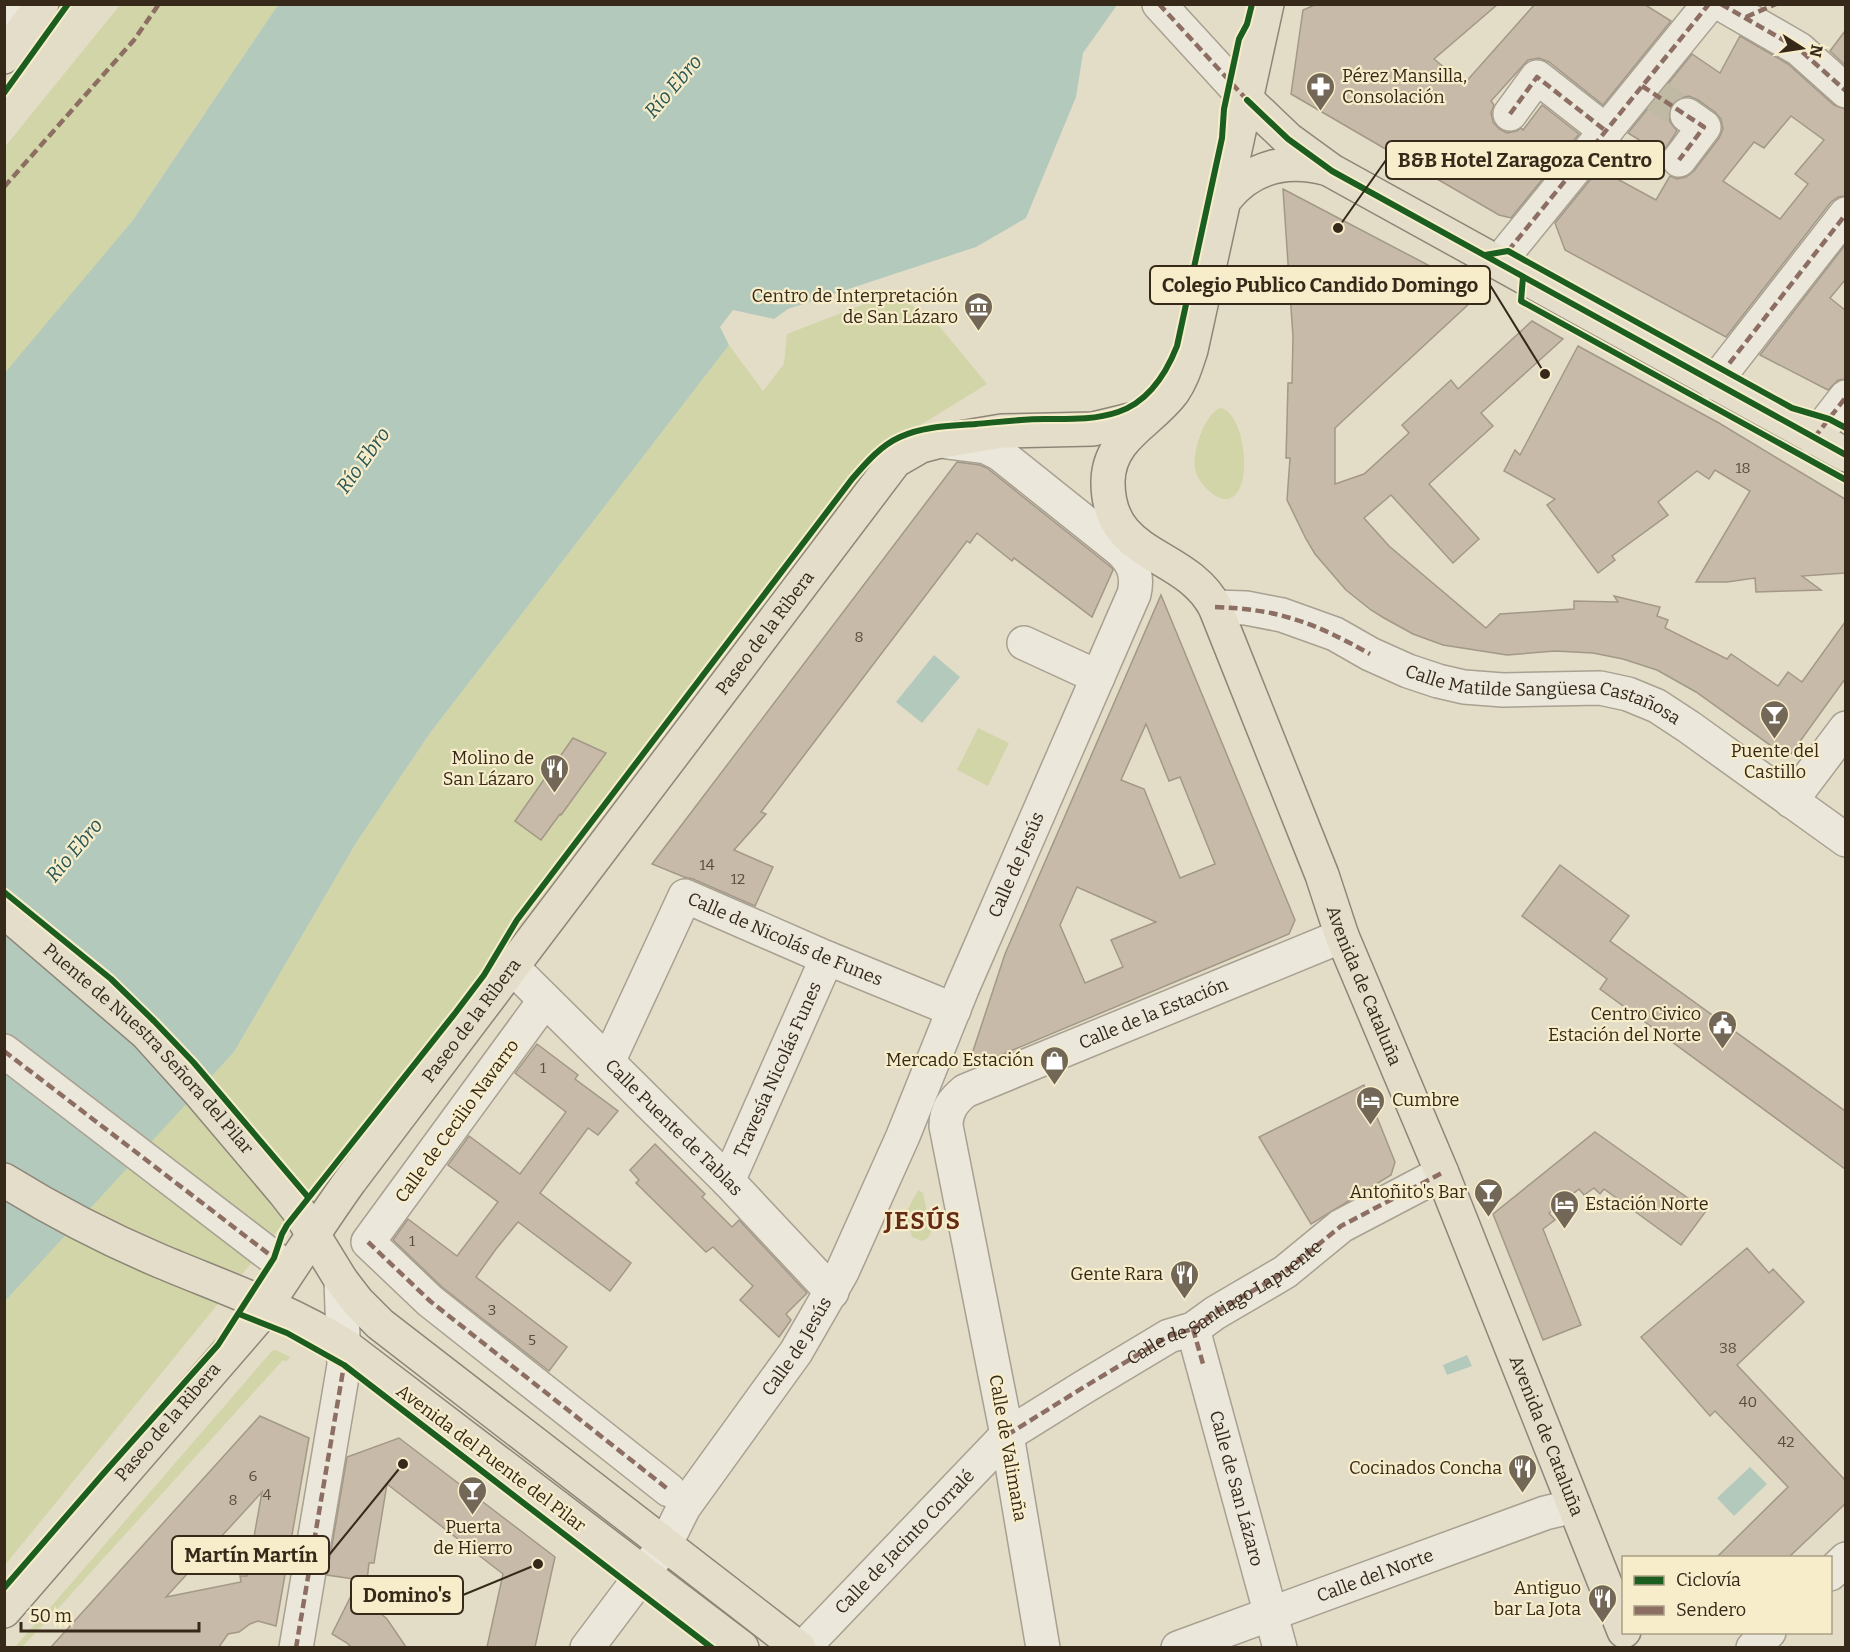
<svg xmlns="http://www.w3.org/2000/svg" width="1850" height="1652" font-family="Bitter,serif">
	<rect width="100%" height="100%" fill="#e3ddc7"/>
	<g fill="#d1d5a8">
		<polygon points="120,5 278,5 133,220 5,374 4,148"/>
		<polygon points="893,293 934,320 987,384 901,437 759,602 456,1012 5,1565 4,1301 234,1052 356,843 430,733 729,345 763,391 784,364 787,334"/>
		<path d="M 1221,408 C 1246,414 1255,496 1227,499 C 1214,500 1197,481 1195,469 C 1192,453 1204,413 1221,408 Z"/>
		<polygon points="978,728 1009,743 988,786 957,770"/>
		<polygon points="918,1190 923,1193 931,1232 928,1238 922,1241 912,1237 906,1213"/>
		<polygon points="276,1350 290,1357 286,1362 283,1360 54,1613 49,1609 272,1351"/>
		<polygon points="42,1616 47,1621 22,1647 15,1647"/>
	</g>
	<g fill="#b3c9bc">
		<polygon points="278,5 1117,5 1083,53 1076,97 1026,218 976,247 788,309 774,319 733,310 720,327 729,345 430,733 356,843 234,1052 5,1301 4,374 133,220"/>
		<polygon points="934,655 960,677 922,723 896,702"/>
		<polygon points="1467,1355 1472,1366 1447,1375 1443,1365"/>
		<polygon points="1750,1467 1767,1484 1734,1516 1717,1498"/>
	</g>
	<g fill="#c7baa8" stroke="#a39887" stroke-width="1.5" fill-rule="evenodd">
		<polygon points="1317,4 1498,4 1434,59 1464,84 1535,4 1644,4 1671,21 1603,105 1549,62 1539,58 1528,60 1491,101 1494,105 1491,113 1493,122 1499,129 1507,133 1517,131 1521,128 1523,130 1542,105 1579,134 1511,218 1499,215 1291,94 1303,10"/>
		<polygon points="1845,31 1845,65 1830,51"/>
		<path d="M 1740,36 L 1788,64 L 1834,105 L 1845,109 L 1845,196 L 1838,197 L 1831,202 L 1726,337 L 1565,250 L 1555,223 L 1599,169 L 1656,200 L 1670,176 L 1677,179 L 1686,177 L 1694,171 L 1719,138 L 1723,129 L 1721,119 L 1715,112 L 1698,100 L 1689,96 L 1680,98 L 1671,105 L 1668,113 L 1670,122 L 1677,131 L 1662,154 L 1628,133 L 1692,54 L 1720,73 ZM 1791,116 L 1824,140 L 1795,174 L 1808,184 L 1780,219 L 1723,181 L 1754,142 L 1764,148 Z"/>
		<polygon points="1283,189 1447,275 1485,289 1335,428 1335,484 1364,474 1409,433 1402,425 1451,380 1458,389 1532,321 1563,339 1481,413 1493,426 1429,484 1479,539 1453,563 1391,495 1364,518 1389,546 1486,628 1500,614 1574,609 1574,601 1618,602 1614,596 1660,607 1657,616 1668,620 1665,628 1727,659 1731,654 1778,686 1788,672 1802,682 1845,622 1845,679 1788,758 1696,692 1657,670 1623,659 1593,653 1555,651 1507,655 1443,645 1413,634 1384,618 1371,610 1346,590 1315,554 1306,539 1287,500 1290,458 1286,458 1288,383 1292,383 1293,337"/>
		<polygon points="1845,245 1845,280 1830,298 1845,310 1845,379 1838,380 1828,390 1760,355"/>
		<polygon points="1578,346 1719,423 1845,499 1845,573 1802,576 1821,590 1756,592 1755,578 1727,582 1696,582 1750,491 1715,470 1709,479 1697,471 1658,502 1668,515 1612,556 1615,560 1598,573 1547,505 1555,499 1504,471 1515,450 1520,455"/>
		<polygon points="957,462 980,465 987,468 1112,568 1113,570 1092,617 1014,558 1012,561 977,533 970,543 967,541 761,812 766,814 734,850 773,867 755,906 693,879 684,877 652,864"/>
		<path d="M 1161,595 L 1295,920 L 1289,934 L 982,1063 L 971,1057 L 1005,954 ZM 1146,724 L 1169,781 L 1180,777 L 1215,864 L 1180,878 L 1144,789 L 1121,780 ZM 1077,887 L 1156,922 L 1111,940 L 1123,967 L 1085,983 L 1060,925 Z"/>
		<polygon points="573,738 606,753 561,815 560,814 541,840 515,821"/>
		<polygon points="1560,865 1629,916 1610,941 1845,1111 1845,1169 1600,989 1607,979 1522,916"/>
		<polygon points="537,1044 578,1075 575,1079 618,1111 598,1135 588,1128 540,1193 631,1263 610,1291 518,1222 496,1249 476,1277 567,1347 549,1371 442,1287 393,1240 408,1219 457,1256 498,1202 448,1165 469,1136 520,1174 566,1112 515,1073"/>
		<polygon points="1364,1085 1395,1162 1391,1175 1311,1224 1259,1137"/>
		<polygon points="1595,1132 1706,1211 1681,1245 1604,1189 1600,1194 1594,1188 1584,1195 1579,1189 1549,1213 1555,1220 1543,1229 1581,1325 1543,1340 1493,1214"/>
		<polygon points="655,1144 705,1194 702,1197 732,1227 739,1220 807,1293 786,1314 791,1320 779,1337 740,1300 753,1286 713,1247 706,1252 636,1183 639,1180 630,1170"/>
		<polygon points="1747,1248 1769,1273 1773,1269 1804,1302 1737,1365 1845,1480 1845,1504 1789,1557 1717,1557 1788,1487 1715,1411 1710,1416 1641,1337"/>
		<path d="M 260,1416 L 309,1438 L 276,1626 L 258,1621 L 250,1624 L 239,1632 L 228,1634 L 219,1647 L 51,1647 ZM 262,1492 L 247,1576 L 240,1576 L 241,1582 L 166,1597 Z"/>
		<polygon points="399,1438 555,1557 535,1647 487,1647 503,1574 387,1484 374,1563 369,1563 367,1581 327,1575 347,1457"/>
		<polygon points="354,1590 387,1619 406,1647 351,1647 347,1643 332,1634"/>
	</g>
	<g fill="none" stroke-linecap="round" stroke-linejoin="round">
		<polyline stroke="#c0b9a4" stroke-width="33" stroke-dasharray="33 16" stroke-linecap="butt" points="1648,90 1687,115"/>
		<defs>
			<g id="minor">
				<polyline points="1159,4 1247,100"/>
				<polyline points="1721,4 1799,49 1846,91"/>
				<polyline points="4,6 25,28"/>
				<polyline points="1510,114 1537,77 1606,131"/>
				<polyline points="1679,160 1704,127 1687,115"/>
				<polyline points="1508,251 1709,4"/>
				<polyline points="1714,383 1846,214"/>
				<polyline points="1814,438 1846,397"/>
				<path id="s1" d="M 1215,607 L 1246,608 L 1282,615 L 1335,634 L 1370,654 L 1408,671 L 1438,681 L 1464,687 L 1503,690 L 1600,688 L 1628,694 L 1657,706 L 1689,727 L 1846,840"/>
				<polyline points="1024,643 1098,677"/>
				<polyline points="1791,801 1846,728"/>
				<path id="s2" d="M 512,967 L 728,1181 L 832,1292"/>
				<polyline points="545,1000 368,1242 430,1301 669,1490"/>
				<polyline points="4,1051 274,1258"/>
				<path id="s3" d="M 608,1062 L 685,896 L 827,958 L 954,1010"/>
				<path id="s4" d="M 728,1181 L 827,958"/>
				<path id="s5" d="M 1193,1329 L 1280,1648"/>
				<polyline points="1830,1574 1846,1559"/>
				<polyline points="296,1648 344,1365 341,1280"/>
				<path id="s6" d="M 587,1648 L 666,1543 L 684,1507 L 796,1352 L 842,1272 L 903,1136 L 962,989 L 1134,594 C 1139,573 1132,559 1115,546 L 1000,454 L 986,447 L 947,442"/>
				<path id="s7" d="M 803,1648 L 1007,1435 L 1084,1387 L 1169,1336 L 1193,1329 L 1215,1313 L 1285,1272 L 1341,1226 L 1442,1173"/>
				<path id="s8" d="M 1043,1648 L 1007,1435 L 946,1126 C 946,1110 953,1101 965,1091 L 1342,936"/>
				<path id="s9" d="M 1178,1648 L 1545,1513 L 1574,1506"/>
				<polyline points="1753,1648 1769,1632"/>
			</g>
			<g id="major">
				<path id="s10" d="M 1267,4 L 1191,350 C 1186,365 1182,379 1173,392 C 1150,423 1109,437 1108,481 C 1107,560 1185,550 1215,607 L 1322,875 L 1342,936 L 1442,1173 L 1624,1631"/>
				<polyline points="4,57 42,4"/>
				<polyline points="1247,100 1288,139 1332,171 1846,455"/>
				<path d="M 1226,198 C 1252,166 1288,158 1328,169"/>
				<path id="s11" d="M 4,911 L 146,1033 L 201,1094 L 284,1192 L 298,1210 L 341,1280 L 358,1302 L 380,1324 L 799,1648"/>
				<path d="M 4,1180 C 54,1211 106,1238 160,1261 C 222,1287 286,1309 344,1345 L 742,1648"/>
				<path id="s12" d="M 4,1611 L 256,1320 C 288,1274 317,1227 350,1181 L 895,461 L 921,446 L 936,442 L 1002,431 L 1093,429 L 1147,416"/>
			</g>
		</defs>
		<use href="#minor" stroke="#a8a091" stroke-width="36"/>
		<use href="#major" stroke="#8d8678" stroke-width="36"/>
		<use href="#minor" stroke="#ebe7da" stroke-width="33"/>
		<use href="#major" stroke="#e3ddca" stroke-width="33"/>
		<g stroke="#8d6e63" stroke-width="4.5" stroke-dasharray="9 4.5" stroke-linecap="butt">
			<polyline points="1159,4 1247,100"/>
			<polyline points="1721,4 1799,49 1846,91"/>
			<polyline points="1746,17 1776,4"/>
			<polyline points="1642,86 1704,127 1679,160"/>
			<polyline points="1510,114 1537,77 1606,131"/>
			<polyline points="4,187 134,40 159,4"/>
			<polyline points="1508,251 1709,4"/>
			<polyline points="1721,374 1846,214"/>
			<polyline points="1814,438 1846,397"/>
			<path d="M 1215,607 C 1279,609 1315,623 1370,654"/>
			<polyline points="4,1051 274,1258"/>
			<polyline points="368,1242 430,1301 669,1490"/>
			<polyline points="1193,1329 1203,1364"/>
			<path id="s13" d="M 1007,1435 L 1084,1387 L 1169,1336 L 1193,1329 L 1215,1313 L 1285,1272 L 1341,1226 L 1442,1173"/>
			<polyline points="296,1648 344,1365"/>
		</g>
		<defs>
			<g id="cycleway">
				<polyline points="4,93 68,4"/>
				<polyline points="1247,100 1288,139 1332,171 1846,455"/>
				<polyline points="1485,255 1508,251 1792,408 1829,419 1846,428"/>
				<polyline points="1523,277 1521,301 1846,480"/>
				<polyline points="4,892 111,979 154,1021 194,1063 308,1197"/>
				<polyline points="239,1314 287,1333 344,1365 712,1648"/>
				<path d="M 4,1588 L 103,1474 L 218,1345 L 274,1258 L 282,1234 L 287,1225 L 456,1012 L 484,975 L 517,920 L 852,479 C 866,463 880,446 900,437 C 924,426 950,426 976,424 C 999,422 1022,419 1045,419 C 1069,419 1095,420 1118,412 C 1148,402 1166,374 1177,346 L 1222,138 L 1224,109 L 1239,39 L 1247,24 L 1252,4"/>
			</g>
		</defs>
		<use href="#cycleway" stroke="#f7edca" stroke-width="10"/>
		<use href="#cycleway" stroke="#1b5e20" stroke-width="6"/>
	</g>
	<defs>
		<symbol id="pharmacy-pin" viewBox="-11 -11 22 30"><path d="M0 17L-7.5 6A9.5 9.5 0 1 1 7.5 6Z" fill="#736857" stroke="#f7edca"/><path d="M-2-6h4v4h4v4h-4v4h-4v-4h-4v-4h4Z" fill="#fff"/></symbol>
		<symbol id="museum-pin" viewBox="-11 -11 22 30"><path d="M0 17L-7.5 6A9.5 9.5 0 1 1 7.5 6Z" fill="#736857" stroke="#f7edca"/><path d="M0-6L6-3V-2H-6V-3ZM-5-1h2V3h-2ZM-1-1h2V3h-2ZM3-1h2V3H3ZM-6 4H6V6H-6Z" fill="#fff"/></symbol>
		<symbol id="bar-pin" viewBox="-11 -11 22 30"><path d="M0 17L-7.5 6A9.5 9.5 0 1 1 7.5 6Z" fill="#736857" stroke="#f7edca"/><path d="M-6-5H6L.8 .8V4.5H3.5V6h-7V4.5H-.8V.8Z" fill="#fff"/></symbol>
		<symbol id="restaurant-pin" viewBox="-11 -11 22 30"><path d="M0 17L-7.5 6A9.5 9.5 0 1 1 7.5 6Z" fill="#736857" stroke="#f7edca"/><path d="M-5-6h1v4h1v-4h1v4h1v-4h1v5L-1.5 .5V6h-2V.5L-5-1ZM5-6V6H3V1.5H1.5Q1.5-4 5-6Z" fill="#fff"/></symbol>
		<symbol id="civic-pin" viewBox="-11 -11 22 30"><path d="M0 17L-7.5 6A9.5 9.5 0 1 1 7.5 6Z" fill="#736857" stroke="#f7edca"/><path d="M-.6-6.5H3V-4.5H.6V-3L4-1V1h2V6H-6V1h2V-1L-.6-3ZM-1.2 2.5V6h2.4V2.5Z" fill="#fff"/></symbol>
		<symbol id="shop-pin" viewBox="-11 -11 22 30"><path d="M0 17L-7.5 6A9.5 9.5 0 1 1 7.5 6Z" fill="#736857" stroke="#f7edca"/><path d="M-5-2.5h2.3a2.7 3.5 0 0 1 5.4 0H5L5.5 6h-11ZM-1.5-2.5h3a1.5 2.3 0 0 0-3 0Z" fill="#fff"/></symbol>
		<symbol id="hotel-pin" viewBox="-11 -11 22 30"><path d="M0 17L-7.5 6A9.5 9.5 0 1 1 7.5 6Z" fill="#736857" stroke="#f7edca"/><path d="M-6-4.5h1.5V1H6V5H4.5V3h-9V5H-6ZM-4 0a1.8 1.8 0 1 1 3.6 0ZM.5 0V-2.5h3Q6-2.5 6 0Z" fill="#fff"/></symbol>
	</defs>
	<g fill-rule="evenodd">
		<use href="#pharmacy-pin" x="1304" y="70" width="33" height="45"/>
		<use href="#museum-pin" x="962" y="290" width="33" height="45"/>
		<use href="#bar-pin" x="1758" y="698" width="33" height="45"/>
		<use href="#restaurant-pin" x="538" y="752" width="33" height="45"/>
		<use href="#civic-pin" x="1706" y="1008" width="33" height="45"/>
		<use href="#shop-pin" x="1038" y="1044" width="33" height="45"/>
		<use href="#hotel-pin" x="1354" y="1084" width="33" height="45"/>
		<use href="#bar-pin" x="1472" y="1176" width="33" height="45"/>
		<use href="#hotel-pin" x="1548" y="1188" width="33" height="45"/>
		<use href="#restaurant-pin" x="1168" y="1258" width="33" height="45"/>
		<use href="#restaurant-pin" x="1506" y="1452" width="33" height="45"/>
		<use href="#bar-pin" x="456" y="1474" width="33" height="45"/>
		<use href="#restaurant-pin" x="1586" y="1582" width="33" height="45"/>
	</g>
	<g text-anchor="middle" stroke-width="4.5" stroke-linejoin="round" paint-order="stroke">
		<g font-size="15" fill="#5a4d3e">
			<text x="1743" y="473">18</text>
			<text x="859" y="642">8</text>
			<text x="707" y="870">14</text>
			<text x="738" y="884">12</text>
			<text x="543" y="1073">1</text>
			<text x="412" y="1246">1</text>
			<text x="492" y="1315">3</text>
			<text x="532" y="1345">5</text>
			<text x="1728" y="1353">38</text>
			<text x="1748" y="1407">40</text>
			<text x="1786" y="1447">42</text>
			<text x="253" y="1481">6</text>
			<text x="267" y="1500">4</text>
			<text x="233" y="1505">8</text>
		</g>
		<g font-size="18" fill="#36291a" stroke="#f7edca" text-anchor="end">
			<text x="1342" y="82" text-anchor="start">Pérez Mansilla,<tspan x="1342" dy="21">Consolación</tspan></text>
			<text x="958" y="302">Centro de Interpretación<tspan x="958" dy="21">de San Lázaro</tspan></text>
			<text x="1775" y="757" text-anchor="middle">Puente del<tspan x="1775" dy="21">Castillo</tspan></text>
			<text x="534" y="764">Molino de<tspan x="534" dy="21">San Lázaro</tspan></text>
			<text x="1701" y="1020">Centro Civico<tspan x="1701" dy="21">Estación del Norte</tspan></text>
			<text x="1034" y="1066">Mercado Estación</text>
			<text x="1392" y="1106" text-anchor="start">Cumbre</text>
			<text x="1467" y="1198">Antoñito's Bar</text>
			<text x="1585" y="1210" text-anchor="start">Estación Norte</text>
			<text x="1163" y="1280">Gente Rara</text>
			<text x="1502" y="1474">Cocinados Concha</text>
			<text x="473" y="1533" text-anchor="middle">Puerta<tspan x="473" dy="21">de Hierro</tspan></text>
			<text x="1581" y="1594">Antiguo<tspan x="1581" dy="21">bar La Jota</tspan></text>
		</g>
		<g font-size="18" fill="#36291a" stroke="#f7edca">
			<text dy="6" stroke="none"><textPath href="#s12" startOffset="1240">Paseo de la Ribera</textPath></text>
			<text dy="6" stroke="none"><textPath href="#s1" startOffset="345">Calle Matilde Sangüesa Castañosa</textPath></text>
			<text dy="6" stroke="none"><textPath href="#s6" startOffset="898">Calle de Jesús</textPath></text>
			<text dy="6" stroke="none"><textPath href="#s3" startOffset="292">Calle de Nicolás de Funes</textPath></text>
			<text dy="6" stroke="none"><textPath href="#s10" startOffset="1094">Avenida de Cataluña</textPath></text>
			<text dy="6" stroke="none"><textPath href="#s8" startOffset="776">Calle de la Estación</textPath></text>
			<text dy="6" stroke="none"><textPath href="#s12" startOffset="754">Paseo de la Ribera</textPath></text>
			<text dy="6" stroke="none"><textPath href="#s11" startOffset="200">Puente de Nuestra Señora del Pilar</textPath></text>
			<text dy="6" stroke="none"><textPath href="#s4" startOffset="122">Travesía Nicolás Funes</textPath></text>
			<text transform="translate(457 1121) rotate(-54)" y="6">Calle de Cecilio Navarro</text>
			<text dy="6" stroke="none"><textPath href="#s2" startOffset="228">Calle Puente de Tablas</textPath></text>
			<text dy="6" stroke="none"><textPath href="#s13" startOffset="255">Calle de Santiago Lapuente</textPath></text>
			<text dy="6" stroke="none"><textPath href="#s6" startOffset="368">Calle de Jesús</textPath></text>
			<text dy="6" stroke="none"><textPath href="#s12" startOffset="250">Paseo de la Ribera</textPath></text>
			<text dy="6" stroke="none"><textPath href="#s10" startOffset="1580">Avenida de Cataluña</textPath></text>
			<text transform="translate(1008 1448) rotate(80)" y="6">Calle de Valimaña</text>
			<text transform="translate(491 1458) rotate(37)" y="6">Avenida del Puente del Pilar</text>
			<text dy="6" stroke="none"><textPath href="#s5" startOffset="165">Calle de San Lázaro</textPath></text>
			<text dy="6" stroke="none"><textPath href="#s7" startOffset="147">Calle de Jacinto Corralé</textPath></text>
			<text dy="6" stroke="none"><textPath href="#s9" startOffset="210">Calle del Norte</textPath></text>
		</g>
		<g font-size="20" font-style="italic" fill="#285756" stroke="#f7edca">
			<text transform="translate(673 86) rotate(-49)" y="7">Río Ebro</text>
			<text transform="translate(363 460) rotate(-54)" y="7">Río Ebro</text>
			<text transform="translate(74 850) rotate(-50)" y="7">Río Ebro</text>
		</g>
		<g font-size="24" font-weight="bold" letter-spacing="1.5" fill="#652b17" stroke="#f7edca">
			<text x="923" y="1229">JESÚS</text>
		</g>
	</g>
	<path fill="none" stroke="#36291a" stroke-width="2" d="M1338 228L1386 160M1545 374L1490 285M403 1464L329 1555M538 1564L463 1595"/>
	<g fill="#36291a" stroke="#f7edca" stroke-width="2">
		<circle cx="1338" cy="228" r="6"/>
		<circle cx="1545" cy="374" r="6"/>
		<circle cx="403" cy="1464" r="6"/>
		<circle cx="538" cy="1564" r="6"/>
	</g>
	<g fill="#f7edca" stroke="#36291a" stroke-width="2">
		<rect x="1386" y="141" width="278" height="38" rx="6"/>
		<rect x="1150" y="266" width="340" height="38" rx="6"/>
		<rect x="172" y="1536" width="157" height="38" rx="6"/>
		<rect x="351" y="1576" width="112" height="38" rx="6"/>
	</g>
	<g font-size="20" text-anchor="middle" font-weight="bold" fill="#36291a">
		<text x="1525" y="167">B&amp;B Hotel Zaragoza Centro</text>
		<text x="1320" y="292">Colegio Publico Candido Domingo</text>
		<text x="251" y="1562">Martín Martín</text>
		<text x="407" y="1602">Domino's</text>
	</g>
	<rect width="1850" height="1652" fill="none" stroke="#36291a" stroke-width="12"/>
	<rect x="1622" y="1556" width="210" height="78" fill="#f7edca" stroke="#aa9f84" stroke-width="1.5"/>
	<rect x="1634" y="1576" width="30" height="9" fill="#1b5e20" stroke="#aa9f84" stroke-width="1.5"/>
	<text x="1676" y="1586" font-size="18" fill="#36291a">Ciclovía</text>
	<rect x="1634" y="1606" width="30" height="9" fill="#8d6e63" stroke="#aa9f84" stroke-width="1.5"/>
	<text x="1676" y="1616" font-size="18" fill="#36291a">Sendero</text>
	<g transform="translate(1802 48) rotate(102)" stroke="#f7edca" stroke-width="4.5" paint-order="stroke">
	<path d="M0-4.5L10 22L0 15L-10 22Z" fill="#36291a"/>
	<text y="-9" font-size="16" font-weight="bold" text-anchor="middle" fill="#36291a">N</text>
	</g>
	<path d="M21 1622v9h178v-9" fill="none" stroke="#36291a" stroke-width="3"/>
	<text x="30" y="1622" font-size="18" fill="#36291a" stroke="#f7edca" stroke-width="4.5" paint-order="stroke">50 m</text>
</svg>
